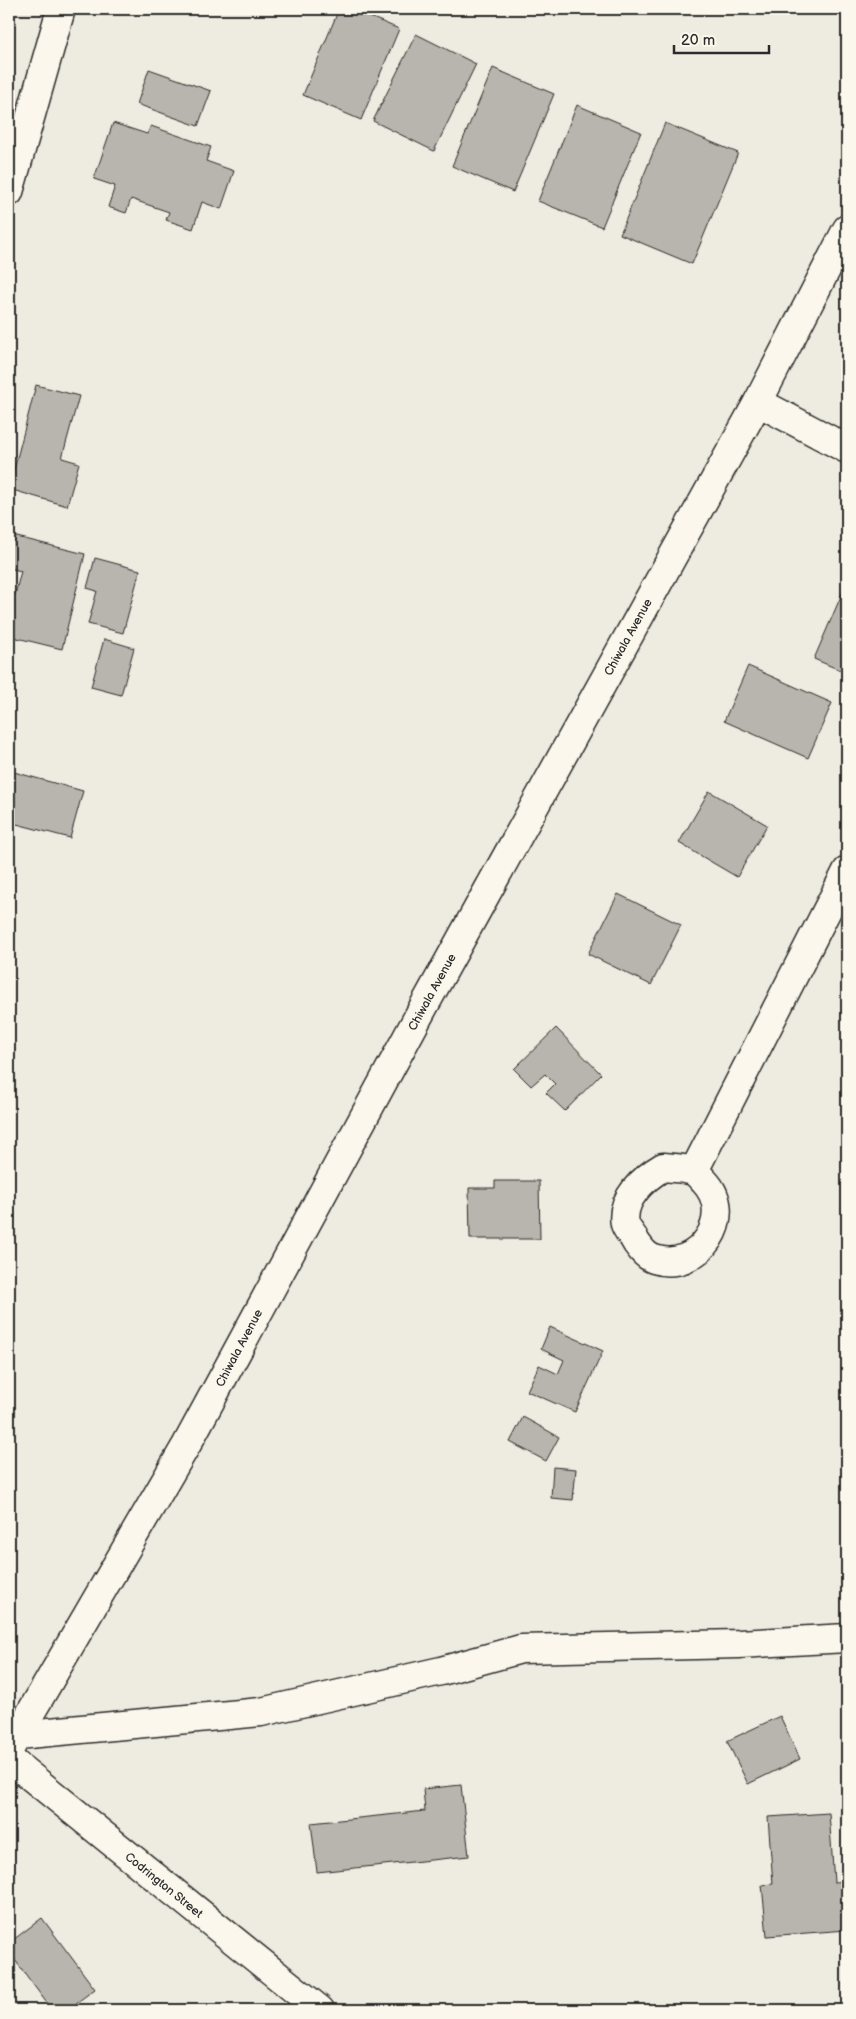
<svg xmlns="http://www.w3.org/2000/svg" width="856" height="2019" font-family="'Balsamiq Sans',sans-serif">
	<rect width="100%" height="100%" fill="#eeebe0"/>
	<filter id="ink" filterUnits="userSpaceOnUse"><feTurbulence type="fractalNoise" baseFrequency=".02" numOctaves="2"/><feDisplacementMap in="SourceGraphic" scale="10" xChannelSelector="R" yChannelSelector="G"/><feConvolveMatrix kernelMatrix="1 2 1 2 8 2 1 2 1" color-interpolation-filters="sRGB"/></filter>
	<g filter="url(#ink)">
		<g fill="#b8b5ae" stroke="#2b2b2b">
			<polygon points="339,9 351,9 399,29 361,120 303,95"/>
			<polygon points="416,34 476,64 434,151 373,121"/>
			<polygon points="493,68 554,94 513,192 452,166"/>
			<polygon points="149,69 211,91 198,126 137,104"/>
			<polygon points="577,105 641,132 602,227 538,201"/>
			<polygon points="113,123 147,134 151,126 211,147 206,161 234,171 221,209 202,202 193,229 166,220 169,212 131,199 126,213 108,207 115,186 94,179"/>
			<polygon points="665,123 738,153 692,264 620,234"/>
			<polygon points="36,385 79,396 62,458 79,463 67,506 9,489"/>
			<polygon points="9,535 85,554 62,649 9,636 9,593 15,595 21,571 9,568"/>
			<polygon points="95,558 140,570 123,633 88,624 97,591 87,588"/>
			<polygon points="847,582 847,673 814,659"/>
			<polygon points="104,639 134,648 121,695 91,687"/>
			<polygon points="748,666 832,703 808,758 724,721"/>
			<polygon points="14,772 83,791 70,838 9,822 9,792"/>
			<polygon points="709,791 767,825 737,877 679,843"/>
			<polygon points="618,894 681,925 651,985 588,954"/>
			<polygon points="556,1028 601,1074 565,1111 546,1093 555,1084 545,1074 531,1086 514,1069"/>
			<polygon points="495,1181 539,1181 540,1239 470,1239 469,1188 495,1188"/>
			<polygon points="550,1327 603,1351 575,1412 527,1391 539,1365 558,1374 564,1360 541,1349"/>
			<polygon points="523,1417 559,1437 546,1461 510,1442"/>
			<polygon points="553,1467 576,1469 573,1500 551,1498"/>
			<polygon points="780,1716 800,1759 748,1784 727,1741"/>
			<polygon points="461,1785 469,1856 317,1872 311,1823 425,1811 423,1789"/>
			<polygon points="829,1813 834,1882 847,1881 847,1930 767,1936 762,1885 773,1884 768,1817"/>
			<polygon points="42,1918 95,1989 67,2010 52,2010 9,1952 9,1943"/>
		</g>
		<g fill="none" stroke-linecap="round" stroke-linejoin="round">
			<defs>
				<g id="minor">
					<polyline points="9,192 61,9"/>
					<polyline points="758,402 847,449"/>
					<path d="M 663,1167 C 672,1168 685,1168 693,1171 C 697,1173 701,1178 704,1181 C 738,1216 698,1274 654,1259 C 645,1256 637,1245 633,1237 C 631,1234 626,1228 625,1224 C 620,1199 644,1178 663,1167 Z"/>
					<polyline points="694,1171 847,871"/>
					<polyline points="18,1735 261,1712 441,1671 521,1649 739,1644 847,1638"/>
					<polyline points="9,1759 320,2010"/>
				</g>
				<polyline id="secondary" points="9,1750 187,1444 424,1006 758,402 847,229"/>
			</defs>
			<use href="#minor" stroke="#2b2b2b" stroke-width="31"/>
			<use href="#secondary" stroke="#2b2b2b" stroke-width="31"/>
			<use href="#minor" stroke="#fbf7ec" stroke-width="28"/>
			<use href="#secondary" stroke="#fbf7ec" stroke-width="28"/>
		</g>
	</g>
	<g text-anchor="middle" stroke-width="5" stroke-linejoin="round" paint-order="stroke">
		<g font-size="12" fill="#2b2b2b" stroke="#fbf7ec">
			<text transform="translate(628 637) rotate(-61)" y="4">Chiwala Avenue</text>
			<text transform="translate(432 992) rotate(-61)" y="4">Chiwala Avenue</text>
			<text transform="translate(239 1348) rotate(-62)" y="4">Chiwala Avenue</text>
			<text transform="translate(164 1885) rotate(39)" y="4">Codrington Street</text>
		</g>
	</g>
	<rect width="856" height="2019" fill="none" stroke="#fbf7ec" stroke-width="30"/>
	<rect x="15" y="15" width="826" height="1989" fill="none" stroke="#2b2b2b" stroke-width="2" filter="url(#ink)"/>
	<path d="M674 45v8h95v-8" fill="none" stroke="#2b2b2b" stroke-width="2.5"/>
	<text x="681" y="45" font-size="15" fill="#2b2b2b" stroke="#fbf7ec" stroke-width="4" paint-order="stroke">20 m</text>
</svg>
